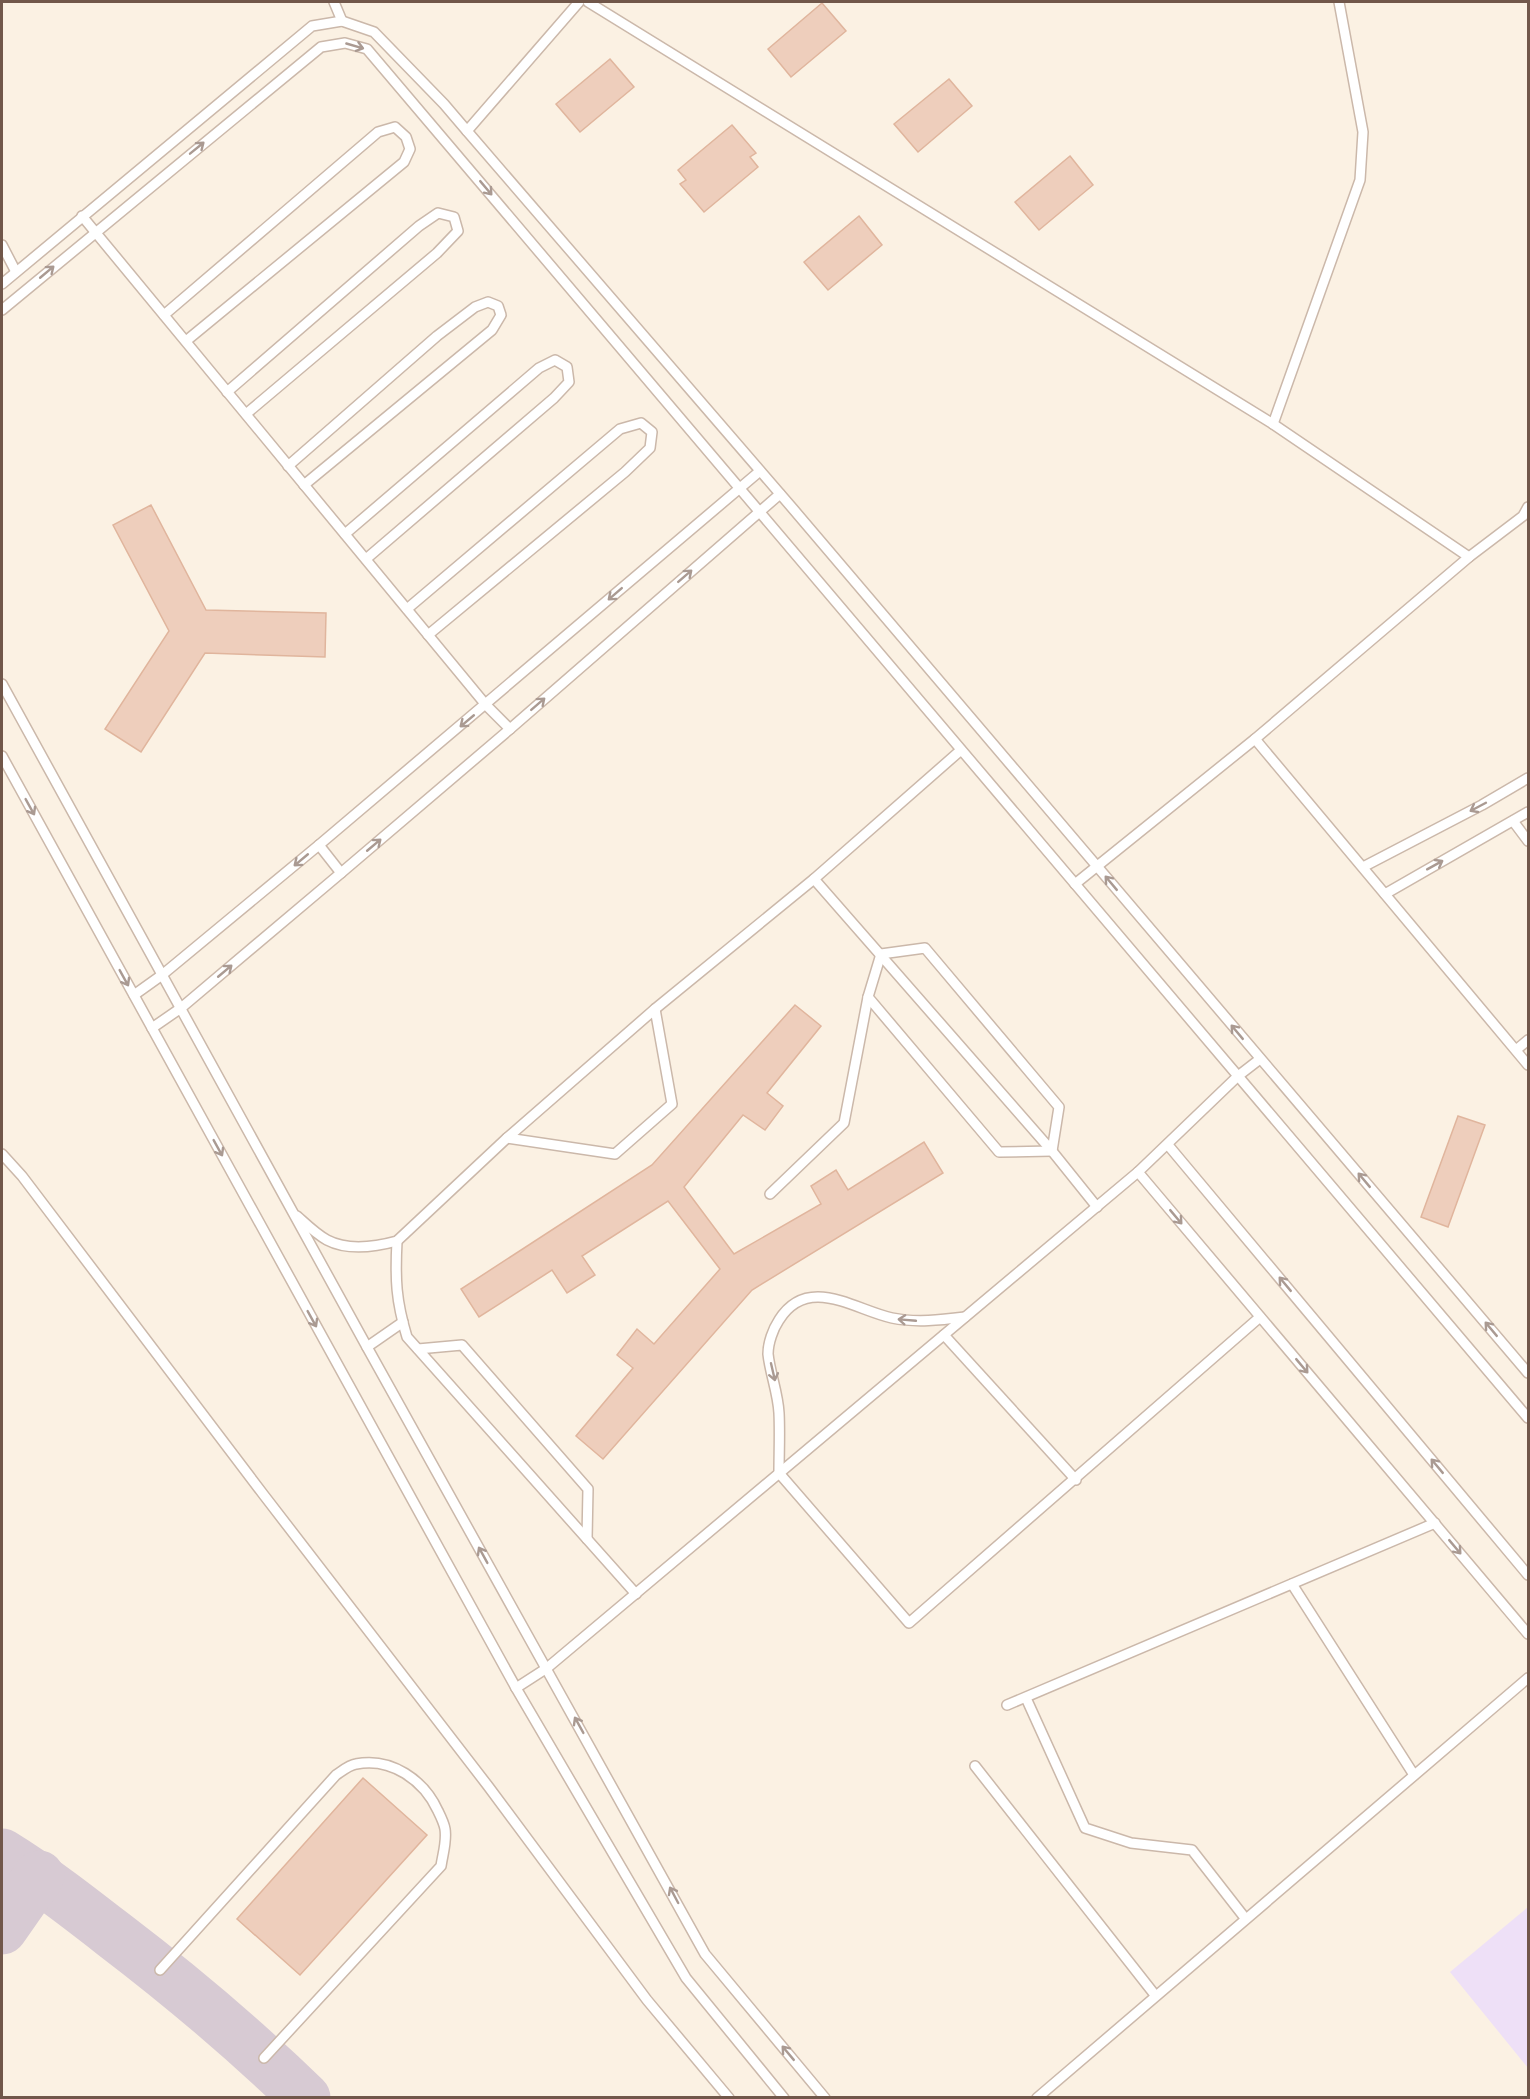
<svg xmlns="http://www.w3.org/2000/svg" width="1530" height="2099" font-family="Roboto,sans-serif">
	<rect width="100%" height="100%" fill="#fbf1e3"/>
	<polygon fill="#eee0f7" points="1528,1907 1528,2068 1450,1972"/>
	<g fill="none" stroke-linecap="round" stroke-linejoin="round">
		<g stroke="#d7cad3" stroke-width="51">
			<path d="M 2,1854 C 41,1878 77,1906 113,1934 C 180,1985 244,2039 305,2098"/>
			<polyline points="2,1929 39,1876"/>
		</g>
	</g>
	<g fill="#eecebc" stroke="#e0b59d" stroke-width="1.5">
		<polygon points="822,3 846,31 791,77 768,49"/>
		<polygon points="610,59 634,87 580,132 556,104"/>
		<polygon points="949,79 972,106 918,152 894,124"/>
		<polygon points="732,125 756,153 750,157 758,167 704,212 680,184 686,180 678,170"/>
		<polygon points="1070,156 1093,185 1039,230 1015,202"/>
		<polygon points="859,216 882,245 828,290 804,262"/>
		<polygon points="151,505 206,610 326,613 325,657 205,653 141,752 105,729 169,631 113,525"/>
		<polygon points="795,1005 821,1026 767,1093 783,1106 765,1130 743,1115 684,1187 734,1254 821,1204 811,1186 836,1170 848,1190 924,1142 943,1173 752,1290 603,1459 576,1436 633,1368 617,1355 637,1329 654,1344 720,1269 668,1201 582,1256 595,1275 567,1293 552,1270 479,1317 461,1289 652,1165"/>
		<polygon points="1458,1116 1485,1125 1448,1227 1421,1217"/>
		<polygon points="363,1778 427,1835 300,1975 237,1919"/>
	</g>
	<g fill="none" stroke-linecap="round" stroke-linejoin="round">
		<defs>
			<g id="lane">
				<polyline points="334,2 342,21"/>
				<polyline points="588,2 1273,424 1469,557"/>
				<polyline points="467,131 579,2"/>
				<polyline points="82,216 486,705 510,729"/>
				<polyline points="2,245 16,272"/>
				<polyline points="2,284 312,26 342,21 374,32 444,104 467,131 794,510 1528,1373"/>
				<polyline points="2,310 321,47 345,43 367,49 1528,1418"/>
				<polyline points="164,315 378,132 395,127 406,137 410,149 404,162 186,341"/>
				<polyline points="227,392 419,226 438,213 454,217 458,231 437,253 246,414"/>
				<polyline points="1273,424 1360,180 1363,132 1339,2"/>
				<polyline points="288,466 437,336 475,307 488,302 498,306 501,315 492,330 304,485"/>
				<polyline points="345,534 539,368 555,360 567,367 569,382 554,398 366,559"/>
				<polyline points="407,609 620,429 641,423 652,432 650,448 625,472 428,635"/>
				<polyline points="2,684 367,1347 705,1954 825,2098"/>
				<polyline points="1255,739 1528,1065"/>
				<polyline points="2,756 516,1688 686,1978 784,2098"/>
				<polyline points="1513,821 1528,841"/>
				<polyline points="319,845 341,873"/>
				<polyline points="1363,867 1482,805 1528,778"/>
				<polyline points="814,879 1052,1151 1097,1207"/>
				<polyline points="1075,884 1255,739 1469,557 1523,516 1528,507"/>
				<polyline points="1385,894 1528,812"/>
				<polygon points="925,948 1059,1107 1052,1151 999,1152 868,997 881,954"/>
				<polyline points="134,995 162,975 319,845 760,471"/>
				<polyline points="152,1028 181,1008 341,873 510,729 780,494"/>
				<polyline points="1516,1050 1528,1040"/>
				<polyline points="507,1138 615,1154 672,1104 655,1009"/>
				<polyline points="1168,1145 1528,1575"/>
				<polyline points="2,1154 22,1176 263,1494 488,1786 647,2000 729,2098"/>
				<polyline points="1138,1172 1528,1634"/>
				<polyline points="770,1194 844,1123 868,997"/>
				<path d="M 297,1216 C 306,1224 316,1234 327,1240 C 348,1251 375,1247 397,1241 L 507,1138 L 655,1009 L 814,879 L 961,750"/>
				<path d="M 397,1241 C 395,1279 396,1301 407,1337 L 636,1594"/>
				<path d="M 965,1317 C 941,1320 916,1323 892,1318 C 855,1310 808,1274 779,1320 C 773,1329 768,1343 768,1354 C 770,1373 778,1393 779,1413 C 780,1433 779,1453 779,1473 L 909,1623 L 1260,1317"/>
				<polyline points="944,1335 1076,1480"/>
				<polyline points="367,1347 403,1322"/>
				<polyline points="418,1349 462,1345 588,1489 587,1539"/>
				<polyline points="1292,1584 1414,1775"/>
				<polyline points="516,1688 547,1668 1138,1172 1238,1076 1260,1059"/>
				<polyline points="1026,1698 1085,1828 1131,1843 1192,1850 1245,1918"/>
				<polyline points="1007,1705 1435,1523"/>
				<polyline points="975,1766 1155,1995"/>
				<path d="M 160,1970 L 336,1775 C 342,1771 349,1765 356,1764 C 391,1757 424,1780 438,1811 C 441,1817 444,1823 445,1829 C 447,1841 443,1853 441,1866 L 264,2058"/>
				<polyline points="1037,2098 1528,1678"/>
			</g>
		</defs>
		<use href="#lane" stroke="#cbb8aa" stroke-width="12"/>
		<use href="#lane" stroke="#fff" stroke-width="9"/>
	</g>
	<defs><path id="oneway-shaft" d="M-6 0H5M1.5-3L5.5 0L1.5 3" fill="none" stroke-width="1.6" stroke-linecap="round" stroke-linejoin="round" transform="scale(1.5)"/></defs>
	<g stroke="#aa9a92">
		<use href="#oneway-shaft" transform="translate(355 46) rotate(16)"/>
		<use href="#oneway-shaft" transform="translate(197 148) rotate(-39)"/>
		<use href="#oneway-shaft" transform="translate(486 188) rotate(50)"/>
		<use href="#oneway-shaft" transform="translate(47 272) rotate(-40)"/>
		<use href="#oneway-shaft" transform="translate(685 576) rotate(-41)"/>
		<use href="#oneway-shaft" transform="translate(615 594) rotate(139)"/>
		<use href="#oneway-shaft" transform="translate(538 704) rotate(-41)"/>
		<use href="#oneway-shaft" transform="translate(467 721) rotate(140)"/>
		<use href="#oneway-shaft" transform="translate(30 807) rotate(61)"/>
		<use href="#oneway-shaft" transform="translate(1478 807) rotate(152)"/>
		<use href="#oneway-shaft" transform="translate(374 845) rotate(-40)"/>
		<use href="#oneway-shaft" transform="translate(301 860) rotate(140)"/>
		<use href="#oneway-shaft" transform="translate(1435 865) rotate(-29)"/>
		<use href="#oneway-shaft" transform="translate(1111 883) rotate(-130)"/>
		<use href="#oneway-shaft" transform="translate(225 971) rotate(-40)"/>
		<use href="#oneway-shaft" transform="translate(124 978) rotate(61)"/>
		<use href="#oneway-shaft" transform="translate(1237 1032) rotate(-130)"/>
		<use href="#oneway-shaft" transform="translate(218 1148) rotate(61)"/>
		<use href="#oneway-shaft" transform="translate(1364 1180) rotate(-130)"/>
		<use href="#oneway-shaft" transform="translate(1176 1217) rotate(50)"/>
		<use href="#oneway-shaft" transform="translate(1285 1284) rotate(-130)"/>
		<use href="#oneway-shaft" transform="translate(312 1319) rotate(61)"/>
		<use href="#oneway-shaft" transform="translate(907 1320) rotate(-175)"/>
		<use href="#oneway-shaft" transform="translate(1491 1329) rotate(-130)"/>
		<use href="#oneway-shaft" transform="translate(1302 1366) rotate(50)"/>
		<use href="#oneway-shaft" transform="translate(773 1372) rotate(77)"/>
		<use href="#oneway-shaft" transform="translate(1437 1466) rotate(-130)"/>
		<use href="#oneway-shaft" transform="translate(1455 1547) rotate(50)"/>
		<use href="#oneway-shaft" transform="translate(483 1555) rotate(-119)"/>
		<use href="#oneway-shaft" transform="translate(579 1725) rotate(-119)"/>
		<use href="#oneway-shaft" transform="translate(674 1895) rotate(-118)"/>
		<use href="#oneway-shaft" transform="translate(788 2053) rotate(-130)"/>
	</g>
	<rect width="1530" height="2099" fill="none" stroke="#71574a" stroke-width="6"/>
</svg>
